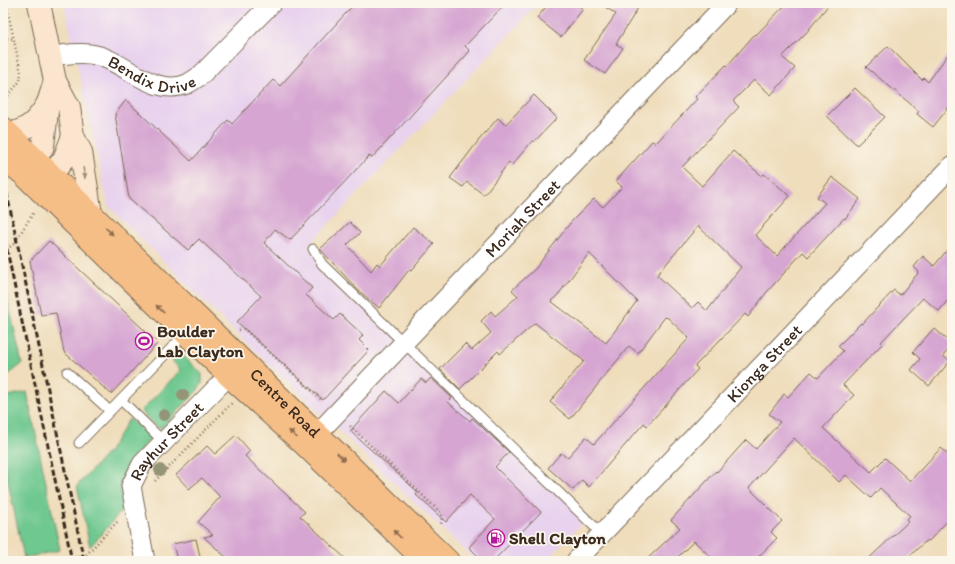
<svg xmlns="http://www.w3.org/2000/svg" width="955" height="564" font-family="Itim,sans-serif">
	<rect width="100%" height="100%" fill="#fbf7ec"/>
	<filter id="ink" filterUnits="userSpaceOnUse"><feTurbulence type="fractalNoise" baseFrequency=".025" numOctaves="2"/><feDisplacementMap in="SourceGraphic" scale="8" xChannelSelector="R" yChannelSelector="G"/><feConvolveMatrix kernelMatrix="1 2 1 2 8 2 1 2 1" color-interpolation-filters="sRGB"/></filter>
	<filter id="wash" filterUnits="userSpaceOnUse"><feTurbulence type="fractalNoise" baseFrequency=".012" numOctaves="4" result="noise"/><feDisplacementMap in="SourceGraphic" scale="16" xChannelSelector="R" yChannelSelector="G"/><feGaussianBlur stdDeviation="0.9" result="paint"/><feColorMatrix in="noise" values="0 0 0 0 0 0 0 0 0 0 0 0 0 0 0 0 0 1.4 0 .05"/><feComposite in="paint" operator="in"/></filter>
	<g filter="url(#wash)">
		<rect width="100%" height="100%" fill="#efddbb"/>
		<polygon fill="#e8d2ee" points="64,3 539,3 271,285 313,242 326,269 588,517 546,561 476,561 230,327 108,206"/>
		<g fill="#6ec88f" stroke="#547956">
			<polygon points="3,279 22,364 3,379"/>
			<polygon points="180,353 202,374 202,383 197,391 162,428 155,426 141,411 181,370 172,361"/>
			<polygon points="27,392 60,550 24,558 3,458 3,397"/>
			<path d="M 129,419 L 152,437 C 132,460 113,475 124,508 L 90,547 L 77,486 L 109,451 Z"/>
		</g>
		<g id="blocks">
			<g fill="#d6a5d2" fill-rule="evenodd">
				<polygon points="355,3 506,3 465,46 470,51 372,158 369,156 290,240 275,229 264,243 312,288 306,295 334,320 340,314 363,335 359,340 369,350 323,400 237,322 261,296 199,239 188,250 129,199 115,114 126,100 191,161 228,120 232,124 273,80 280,86"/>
				<polygon points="549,3 575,3 583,9 561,37 537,18"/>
				<polygon points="599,3 641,3 616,44 623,48 605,74 584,60 616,14"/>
				<path d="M 787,3 L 830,3 L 806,33 L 782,57 L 795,68 L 771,95 L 754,80 L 733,101 L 739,107 L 682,167 L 702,186 L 733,151 L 762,176 L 764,174 L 790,196 L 755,235 L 777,256 L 825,203 L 817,197 L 832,177 L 860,199 L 845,219 L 844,218 L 808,257 L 803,252 L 766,293 L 748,317 L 745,314 L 695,366 L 698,369 L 647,426 L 644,423 L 589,487 L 582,480 L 573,490 L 548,468 L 561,453 L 567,458 L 586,437 L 594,444 L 689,338 L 668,318 L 665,317 L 638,353 L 629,346 L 570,419 L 550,402 L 584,361 L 535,323 L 500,354 L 498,351 L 460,389 L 440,369 L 465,344 L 472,350 L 491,333 L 481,321 L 491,311 L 495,316 L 518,296 L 512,290 L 535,269 L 571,222 L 594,199 L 603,207 L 622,187 L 616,181 L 652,141 L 656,143 L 697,99 L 695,97 L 726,65 L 727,66 L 755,34 L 756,35 ZM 698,226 L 741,267 L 707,311 L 698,302 L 692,308 L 657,275 ZM 589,253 L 637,301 L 606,343 L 551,301 L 558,295 Z"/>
				<polygon points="888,46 922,80 924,78 928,82 952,49 952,103 933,127 917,114 919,111 866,67"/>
				<polygon points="855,88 885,117 857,145 827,116"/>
				<polygon points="534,95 557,118 534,142 533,140 512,165 509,162 484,195 467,182 463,187 450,178 479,140 498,118 505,125"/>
				<polygon points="350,222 360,233 347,245 371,271 377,263 380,266 413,227 434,244 411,271 409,270 379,308 357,289 320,249"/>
				<polygon points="49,241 158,343 111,394 64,352 56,313 41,315 30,261"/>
				<polygon points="952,244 952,295 939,311 923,298 881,342 882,344 843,385 854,395 823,428 871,472 885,458 910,481 941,448 952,458 952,516 929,541 927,540 904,561 866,561 908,522 906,520 910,516 880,488 871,498 846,475 839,482 794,438 749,488 782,521 771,532 777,538 754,561 715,561 694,541 674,561 645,561 680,528 671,520 716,471 717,472 746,440 756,449 780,422 769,414 784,394 788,397 811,372 818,378 843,351 838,346 861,323 862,324 894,290 900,295 919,272 914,267 923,256 934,266"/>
				<polygon points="934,328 952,344 952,346 943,356 950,361 929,386 911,370 920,359 913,352"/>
				<polygon points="431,378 452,398 448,402 470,421 472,418 509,452 495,467 541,512 493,561 483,561 469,547 495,519 470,495 446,522 416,495 418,492 350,431 386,391 399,403 421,379 426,383"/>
				<polygon points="236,435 250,451 245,456 305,512 300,516 348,561 230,561 204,537 213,535 198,522 220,497 202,478 189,489 176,475 207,446 215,454"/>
				<polygon points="196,539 201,561 177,561 173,544"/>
			</g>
		</g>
	</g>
	<g filter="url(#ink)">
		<use href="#blocks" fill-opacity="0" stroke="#7a6955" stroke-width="1"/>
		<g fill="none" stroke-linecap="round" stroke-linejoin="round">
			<defs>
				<g id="lane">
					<polyline points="313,249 322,264 602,534"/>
					<polyline points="67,372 110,411"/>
					<polyline points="121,400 164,442"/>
					<polyline points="79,443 185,334"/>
				</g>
				<g id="street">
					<path id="s1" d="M 50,56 C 63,55 77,52 90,54 C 123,58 151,98 187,84 C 191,82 195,79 200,76 L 272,3"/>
					<path id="s2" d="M 317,434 L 727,3"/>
					<path id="s3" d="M 145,561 L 131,486 L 142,464 L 239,365"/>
					<path id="s4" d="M 576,561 L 952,166"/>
				</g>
				<g id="secondary">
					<path d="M 10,134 C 31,128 37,121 48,103"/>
					<polyline points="73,136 81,152 91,214"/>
					<polyline points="22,172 36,159 43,146 48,103 55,81"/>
					<polyline points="35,185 52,174 64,159 73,136 69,107 55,81 39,3"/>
				</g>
				<g id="primary">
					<path id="s5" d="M 3,128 L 448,561"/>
					<polyline points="3,158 22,173 228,375 305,445 425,561"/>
				</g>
			</defs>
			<use href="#lane" stroke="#7a6955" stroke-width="11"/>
			<use href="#street" stroke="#7a6955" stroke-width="21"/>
			<use href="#secondary" stroke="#7a6955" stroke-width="24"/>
			<use href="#primary" stroke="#7a6955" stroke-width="24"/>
			<g stroke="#7a6955" stroke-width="2.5" stroke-dasharray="1 3" stroke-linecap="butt">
				<polyline points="3,38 14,39"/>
				<polyline points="3,102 20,81 21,73 6,3"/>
				<polyline points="3,251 13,245 34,212"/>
				<polyline points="239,330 244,329 323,401"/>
				<polyline points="350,426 442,514 441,526"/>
				<polyline points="155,481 232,403"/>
				<polyline points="59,561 86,555 119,520"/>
			</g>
			<use href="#lane" stroke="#fff" stroke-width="9"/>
			<use href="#street" stroke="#fff" stroke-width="19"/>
			<use href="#secondary" stroke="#fbe5cf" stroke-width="22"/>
			<use href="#primary" stroke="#f6be87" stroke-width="22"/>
			<g stroke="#3b2a1e" stroke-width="3" stroke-dasharray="6 3" stroke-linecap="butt">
				<polyline points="3,175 84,561"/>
				<polyline points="3,231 72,561"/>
			</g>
		</g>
		<g fill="#949477">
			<circle cx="183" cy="395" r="6"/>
			<circle cx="164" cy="415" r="6"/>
			<circle cx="160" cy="470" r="6"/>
		</g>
		<defs><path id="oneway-solid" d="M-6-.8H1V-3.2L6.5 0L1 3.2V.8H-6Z"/></defs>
		<use fill="#9b8876" href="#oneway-solid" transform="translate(84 173) rotate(81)"/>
		<g fill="#8f6d4d">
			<use href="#oneway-solid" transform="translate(109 231) rotate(44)"/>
			<use href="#oneway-solid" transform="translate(160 309) rotate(-136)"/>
			<use href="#oneway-solid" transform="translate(293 434) rotate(-138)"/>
			<use href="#oneway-solid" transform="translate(341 457) rotate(44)"/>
			<use href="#oneway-solid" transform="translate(397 534) rotate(-136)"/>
		</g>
	</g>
	<defs>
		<symbol id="stadium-ring" viewBox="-11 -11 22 22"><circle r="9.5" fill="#fbf7ec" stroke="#b5179e" stroke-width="1.5"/><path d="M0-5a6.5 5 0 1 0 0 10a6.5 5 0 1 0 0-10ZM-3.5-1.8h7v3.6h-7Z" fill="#b5179e"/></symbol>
		<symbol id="fuel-ring" viewBox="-11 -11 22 22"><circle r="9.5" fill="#fbf7ec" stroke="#b5179e" stroke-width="1.5"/><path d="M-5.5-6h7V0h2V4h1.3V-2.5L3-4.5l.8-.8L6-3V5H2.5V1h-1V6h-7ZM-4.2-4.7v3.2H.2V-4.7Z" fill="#b5179e"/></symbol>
	</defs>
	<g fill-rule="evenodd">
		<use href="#stadium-ring" x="134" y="331" width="20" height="20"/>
		<use href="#fuel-ring" x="486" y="528" width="20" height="20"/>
	</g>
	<g text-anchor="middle" stroke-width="3.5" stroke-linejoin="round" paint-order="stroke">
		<g font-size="17" fill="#3b2a1e" stroke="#fbf7ec">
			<text dy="6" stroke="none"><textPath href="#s1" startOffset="107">Bendix Drive</textPath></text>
			<text dy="6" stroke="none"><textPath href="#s2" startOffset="298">Moriah Street</textPath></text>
			<text dy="6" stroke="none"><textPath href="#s4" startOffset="273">Kionga Street</textPath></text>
			<text dy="6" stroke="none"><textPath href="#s5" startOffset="394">Centre Road</textPath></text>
			<text dy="6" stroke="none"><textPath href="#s3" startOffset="134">Rayhur Street</textPath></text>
		</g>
		<g font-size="17" font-weight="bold" fill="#3b2a1e" stroke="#fbf7ec" text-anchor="start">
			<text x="157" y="337">Boulder<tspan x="157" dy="20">Lab Clayton</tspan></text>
			<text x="509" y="544">Shell Clayton</text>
		</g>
	</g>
	<rect width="955" height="564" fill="none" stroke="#fbf7ec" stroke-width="16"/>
</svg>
